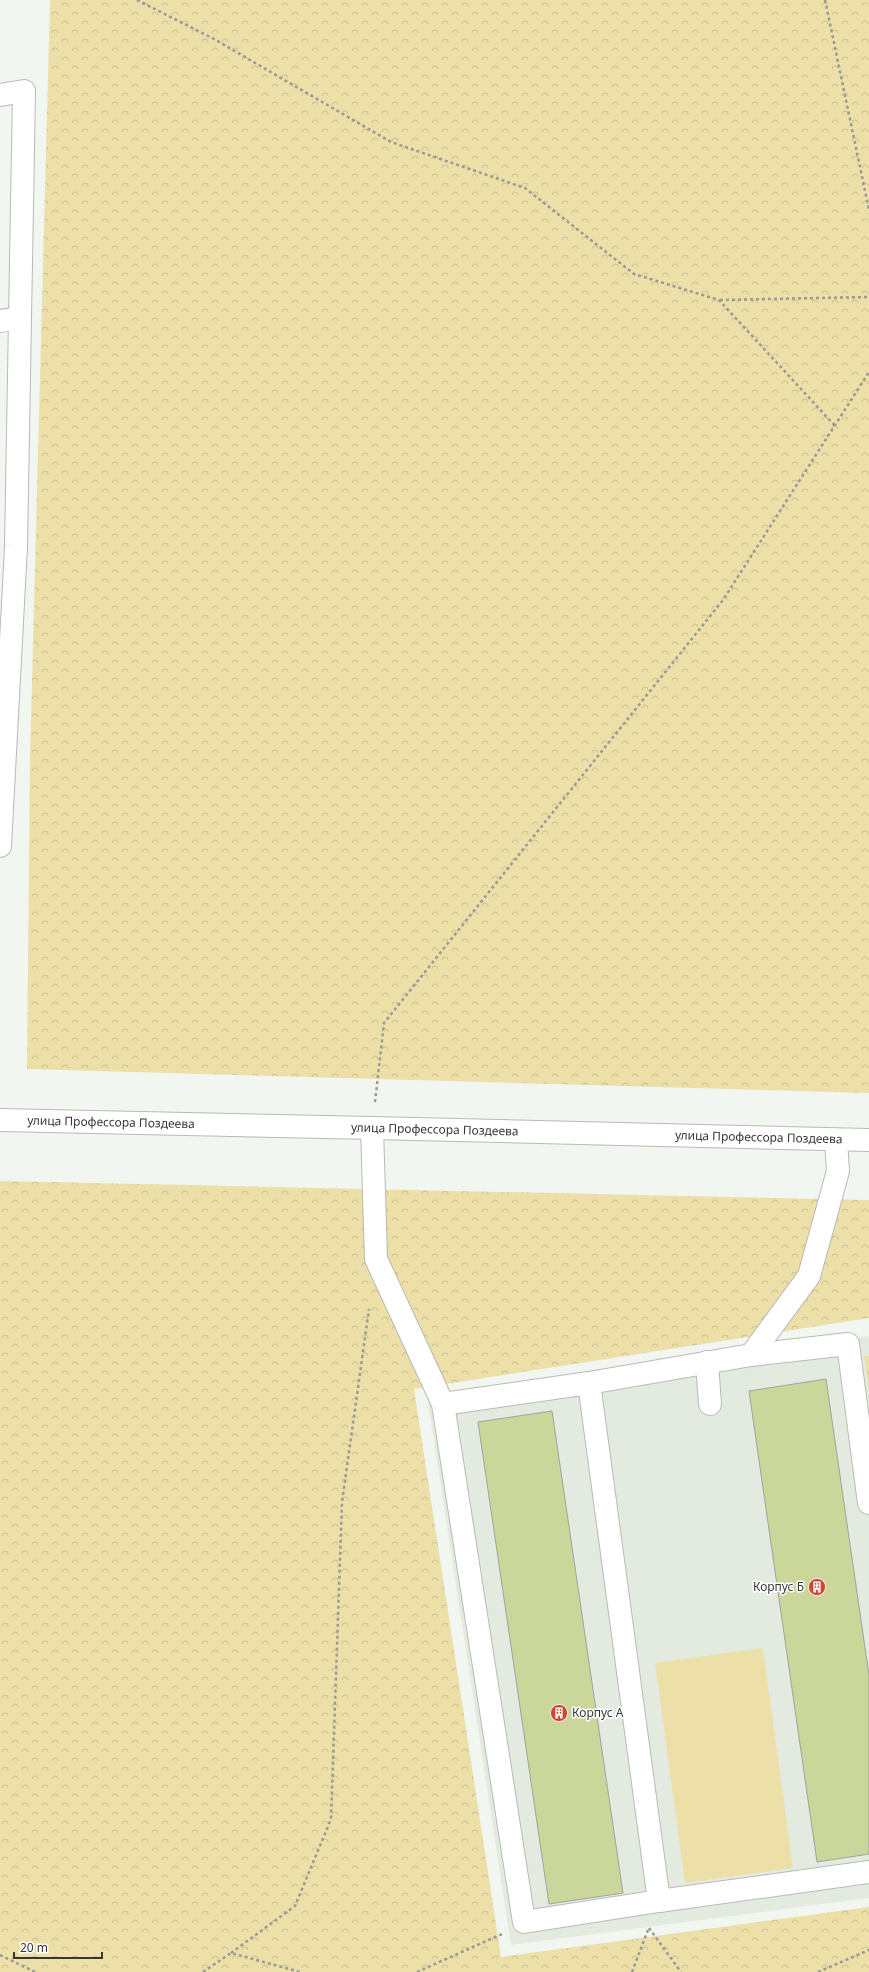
<svg xmlns="http://www.w3.org/2000/svg" width="869" height="1972" font-family="'Noto Sans',sans-serif">
	<defs>
		<pattern id="forest-crowns" width="20" height="18" patternUnits="userSpaceOnUse"><rect width="20" height="18" fill="#eddfa8"/><path d="M2 6a3 3 0 1 1 6 0M12 15a3 3 0 1 1 6 0" fill="none" stroke="#ccc091"/></pattern>
	</defs>
	<rect width="100%" height="100%" fill="#f2f6f1"/>
	<polygon fill="#e3ebe0" points="869,1336 869,1898 511,1945 428,1402"/>
	<g fill="url(#forest-crowns)">
		<polygon points="50,0 869,0 869,1093 27,1069 30,759"/>
		<polygon points="0,1181 869,1200 869,1318 414,1389 501,1957 869,1907 869,1972 0,1972"/>
		<polygon points="864,1356 869,1356 869,1390"/>
	</g>
	<polygon fill="#eddfa8" points="763,1648 793,1868 685,1883 655,1663"/>
	<g fill="#cbd79a" stroke="#a1a29c">
		<polygon points="826,1379 869,1675 869,1854 817,1862 749,1391"/>
		<polygon points="552,1411 623,1893 549,1904 478,1422"/>
	</g>
	<g fill="none" stroke-linecap="round" stroke-linejoin="round">
		<defs>
			<g id="minor">
				<polyline points="0,95 24,91 16,547 0,846"/>
				<polyline points="0,321 20,318"/>
				<path id="s1" d="M 0,1120 L 372,1128 L 869,1140"/>
				<polyline points="372,1128 376,1259 443,1404 524,1922 659,1901 589,1383 443,1404"/>
				<polyline points="751,1355 809,1276 838,1171 836,1140"/>
				<polyline points="707,1362 710,1404"/>
				<polyline points="589,1383 751,1355 848,1344 869,1503"/>
				<polyline points="659,1901 869,1872"/>
			</g>
		</defs>
		<use href="#minor" stroke="#b7bbb6" stroke-width="24"/>
		<g stroke="#979a96" stroke-width="2.5" stroke-dasharray="3 3" stroke-linecap="butt">
			<polyline points="137,0 214,39 391,142 525,188 634,274 719,300 836,427"/>
			<polyline points="825,0 869,210"/>
			<polyline points="720,300 869,297"/>
			<polyline points="375,1102 384,1023 723,600 869,372"/>
			<polyline points="649,1928 681,1972"/>
			<polyline points="231,1953 295,1906 331,1819 342,1502 369,1309"/>
			<polyline points="0,1955 35,1972"/>
			<polyline points="203,1972 231,1953 300,1972"/>
			<polyline points="417,1972 502,1934"/>
			<polyline points="632,1972 648,1930"/>
			<polyline points="818,1972 869,1950"/>
		</g>
		<use href="#minor" stroke="#fff" stroke-width="22"/>
	</g>
	<defs>
		<symbol id="building-disc" viewBox="-11 -11 22 22"><circle r="9.5" fill="#d04430" stroke="#fff"/><path d="M-4-6H4V6H1V3H-1V6H-4ZM-2.5-4.3h1.7v1.8h-1.7ZM.8-4.3h1.7v1.8H.8ZM-2.5-1h1.7V.8h-1.7ZM.8-1h1.7V.8H.8Z" fill="#fff"/></symbol>
	</defs>
	<g fill-rule="evenodd">
		<use href="#building-disc" x="807" y="1577" width="20" height="20"/>
		<use href="#building-disc" x="549" y="1703" width="20" height="20"/>
	</g>
	<g text-anchor="middle" stroke-width="3" stroke-linejoin="round" paint-order="stroke">
		<g font-size="12" fill="#363735" stroke="#fff">
			<text dy="4" stroke="none"><textPath href="#s1" startOffset="111">улица Профессора Поздеева</textPath></text>
			<text dy="4" stroke="none"><textPath href="#s1" startOffset="435">улица Профессора Поздеева</textPath></text>
			<text dy="4" stroke="none"><textPath href="#s1" startOffset="759">улица Профессора Поздеева</textPath></text>
		</g>
		<g font-size="12" fill="#363735" stroke="#fff" text-anchor="end">
			<text x="804" y="1591">Корпус Б</text>
			<text x="572" y="1717" text-anchor="start">Корпус А</text>
		</g>
	</g>
	<path d="M14 1952v6h88v-6" fill="none" stroke="#363735" stroke-width="2"/>
	<text x="20" y="1952" font-size="12" fill="#363735" stroke="#ffffff" stroke-width="3" paint-order="stroke">20 m</text>
</svg>
